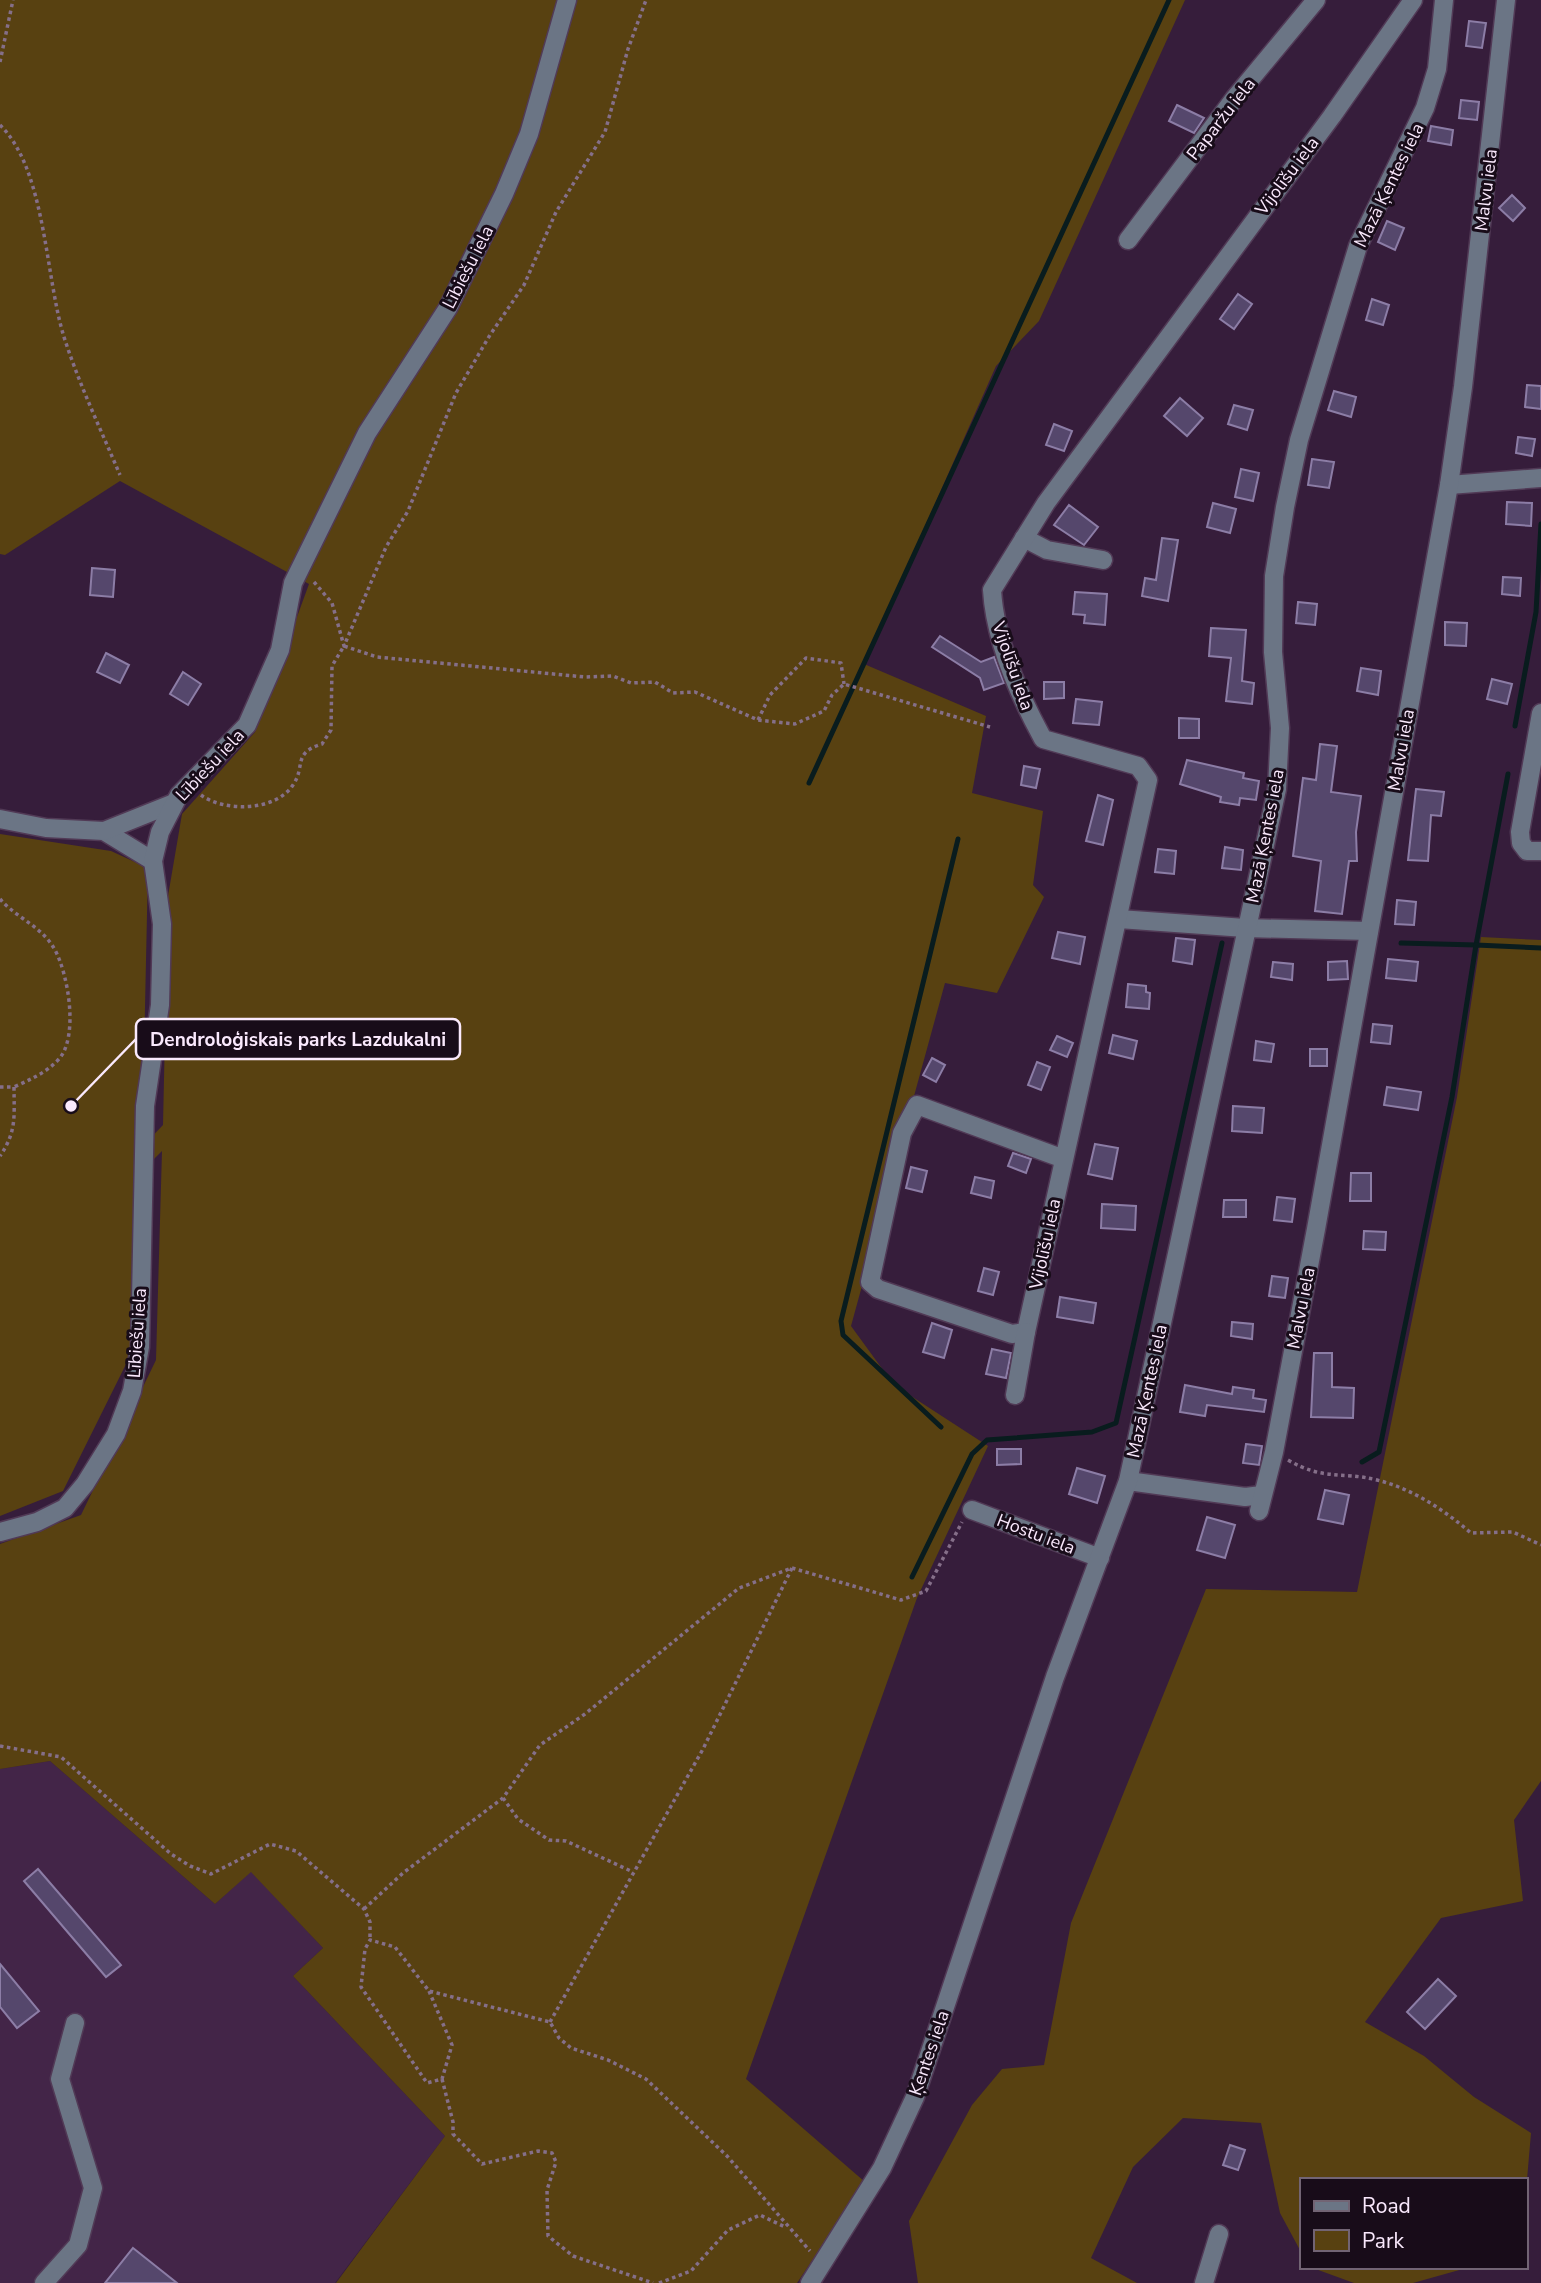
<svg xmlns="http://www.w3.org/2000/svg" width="1541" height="2283" font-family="'Nunito Sans',sans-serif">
	<rect width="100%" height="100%" fill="#361d3b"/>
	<polygon fill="#432548" points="50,1761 215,1904 251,1871 323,1948 293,1976 445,2136 335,2283 0,2283 0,1769"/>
	<g fill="#584111">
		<polygon points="0,0 1185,0 1039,321 996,366 864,664 986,716 972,793 1043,811 1033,885 1044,897 997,993 945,983 851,1326 894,1385 988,1446 917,1598 746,2079 865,2182 797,2283 336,2283 445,2136 293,1976 323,1948 251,1872 215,1904 50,1761 0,1769 0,1544 81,1515 156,1360 162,1151 140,1173 136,1344 63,1491 0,1516 0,834 111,851 148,868 142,1147 163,1125 168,896 182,814 255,732 309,584 120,481 5,555 0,554"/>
		<polygon points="1481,937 1541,940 1541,1781 1514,1820 1523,1901 1441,1918 1365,2022 1424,2056 1474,2097 1531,2133 1525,2203 1525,2180 1301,2180 1301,2252 1280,2213 1261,2123 1183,2118 1133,2167 1091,2258 1137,2283 918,2283 909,2221 972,2105 1002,2069 1044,2065 1071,1923 1206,1589 1357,1592 1457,1097"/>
		<polygon points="1310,2267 1470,2267 1413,2283 1354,2283"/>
	</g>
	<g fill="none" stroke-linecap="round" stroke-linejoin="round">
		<g stroke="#091c1e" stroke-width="5">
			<polyline points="1515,726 1536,612 1541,524"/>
			<polyline points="809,783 1169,0"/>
			<polyline points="1401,943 1476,945 1508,774"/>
			<polyline points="941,1427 843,1335 841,1321 958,839"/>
			<polyline points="1362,1462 1379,1452 1452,1097 1476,945 1541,948"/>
			<polyline points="912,1577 972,1454 987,1440 1092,1432 1116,1423 1222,943"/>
		</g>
	</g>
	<g fill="#55476c" stroke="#8c7da6" stroke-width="2">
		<polygon points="1469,21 1486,23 1482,48 1466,46"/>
		<polygon points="1461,100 1479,102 1477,120 1459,118"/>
		<polygon points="1177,105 1204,118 1194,133 1169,121"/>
		<polygon points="1431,126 1453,130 1451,145 1428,141"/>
		<polygon points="1512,195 1525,208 1513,221 1499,208"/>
		<polygon points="1387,221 1404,228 1395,250 1378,242"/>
		<polygon points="1238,294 1252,304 1234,329 1220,319"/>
		<polygon points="1372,299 1389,305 1383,325 1366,320"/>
		<polygon points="1527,385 1541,386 1541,409 1525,407"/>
		<polygon points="1334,391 1356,397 1351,417 1328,410"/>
		<polygon points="1180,398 1203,418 1187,436 1164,416"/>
		<polygon points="1234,405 1253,410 1247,430 1228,424"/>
		<polygon points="1054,424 1072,431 1064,451 1046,445"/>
		<polygon points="1518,437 1535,439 1532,456 1516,453"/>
		<polygon points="1312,459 1334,462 1329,488 1308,485"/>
		<polygon points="1241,469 1259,473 1253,501 1235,497"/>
		<polygon points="1507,502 1532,503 1531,526 1506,524"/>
		<polygon points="1213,503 1236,509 1230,533 1207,527"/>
		<polygon points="1069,505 1098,527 1084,545 1054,525"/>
		<polygon points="1162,538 1178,540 1168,601 1142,596 1145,578 1156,580"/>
		<polygon points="92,568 115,570 113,597 90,595"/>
		<polygon points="1503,577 1521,578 1520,596 1502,594"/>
		<polygon points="1075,592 1107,594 1105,625 1084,623 1085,615 1073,614"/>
		<polygon points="1298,602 1317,604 1315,625 1296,623"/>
		<polygon points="1445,622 1467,623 1466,646 1445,645"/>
		<polygon points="1211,628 1246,630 1242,681 1254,683 1252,704 1226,701 1231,658 1209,656"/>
		<polygon points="940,636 981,662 994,657 1004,683 984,690 980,678 932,647"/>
		<polygon points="106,653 129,665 120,683 97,672"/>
		<polygon points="1361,668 1381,671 1378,695 1357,691"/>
		<polygon points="183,672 201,684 188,705 170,694"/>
		<polygon points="1492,679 1512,684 1507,704 1487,699"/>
		<polygon points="1044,682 1064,682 1064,698 1044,699"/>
		<polygon points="1076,699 1102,702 1099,725 1073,723"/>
		<polygon points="1179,718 1199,719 1199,738 1179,738"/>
		<polygon points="1320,744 1337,746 1331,792 1361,796 1356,832 1357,861 1349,861 1342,914 1315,911 1321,861 1293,856 1303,778 1316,780"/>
		<polygon points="1187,760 1244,773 1243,778 1259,781 1256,800 1240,798 1239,805 1220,802 1221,797 1180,784"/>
		<polygon points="1024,766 1040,769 1036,788 1021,785"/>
		<polygon points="1416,789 1444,792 1441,816 1431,815 1428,861 1408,860"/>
		<polygon points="1098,795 1113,800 1103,845 1086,841"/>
		<polygon points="1225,847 1243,850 1241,870 1222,868"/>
		<polygon points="1158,849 1176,851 1174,874 1155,872"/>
		<polygon points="1397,900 1416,902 1414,925 1395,924"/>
		<polygon points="1058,932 1085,937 1080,964 1052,958"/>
		<polygon points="1176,938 1195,940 1192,964 1173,961"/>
		<polygon points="1388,959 1418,962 1416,981 1386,978"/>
		<polygon points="1347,961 1348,979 1328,980 1328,962"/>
		<polygon points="1273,962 1293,964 1292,980 1271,977"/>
		<polygon points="1128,984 1146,986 1146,992 1150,993 1149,1009 1126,1007"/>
		<polygon points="1373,1024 1392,1026 1390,1044 1371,1042"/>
		<polygon points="1113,1035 1137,1041 1133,1059 1109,1053"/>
		<polygon points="1057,1036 1073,1043 1067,1057 1050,1050"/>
		<polygon points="1256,1041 1274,1044 1271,1062 1254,1060"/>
		<rect x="1310" y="1049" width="17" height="17"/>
		<polygon points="932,1058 945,1065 936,1082 923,1075"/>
		<polygon points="1037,1062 1050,1067 1041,1090 1028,1085"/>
		<polygon points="1387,1087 1421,1092 1418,1110 1384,1105"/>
		<polygon points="1233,1106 1264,1108 1262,1133 1232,1131"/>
		<polygon points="1095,1144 1118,1148 1112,1179 1088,1174"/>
		<polygon points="1013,1153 1031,1159 1026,1173 1008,1166"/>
		<polygon points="911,1167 927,1171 922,1192 906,1188"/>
		<polygon points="1351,1173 1371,1173 1371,1201 1350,1201"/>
		<polygon points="975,1177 994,1181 991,1198 971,1193"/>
		<polygon points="1277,1197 1295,1199 1292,1222 1274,1220"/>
		<polygon points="1224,1200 1246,1200 1246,1217 1223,1217"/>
		<polygon points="1102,1204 1136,1206 1135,1230 1101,1228"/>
		<polygon points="1364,1231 1386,1232 1385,1250 1363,1249"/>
		<polygon points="984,1268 999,1272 993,1295 978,1291"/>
		<polygon points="1272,1276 1288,1278 1285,1298 1269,1296"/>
		<polygon points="1060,1297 1096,1303 1093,1323 1057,1317"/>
		<polygon points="1232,1322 1253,1324 1252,1339 1231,1336"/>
		<polygon points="932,1323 952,1330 944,1358 923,1352"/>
		<polygon points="992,1349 1011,1353 1006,1378 986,1374"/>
		<polygon points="1314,1353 1332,1353 1332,1387 1354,1388 1353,1418 1311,1417"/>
		<polygon points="1185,1385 1232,1394 1233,1387 1254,1390 1253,1398 1266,1400 1264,1412 1207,1405 1205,1416 1180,1412"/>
		<polygon points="1246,1444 1262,1446 1259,1465 1243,1463"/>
		<polygon points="997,1449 1021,1449 1021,1464 997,1465"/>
		<polygon points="1077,1468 1105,1476 1097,1503 1069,1494"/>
		<polygon points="1325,1490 1349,1495 1343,1524 1318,1519"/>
		<polygon points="1207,1517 1235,1525 1225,1558 1197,1550"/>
		<polygon points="38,1869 121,1965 106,1977 24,1881"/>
		<polygon points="0,1964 39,2011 17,2028 0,2007"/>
		<polygon points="1438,1979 1456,1996 1425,2029 1407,2012"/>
		<polygon points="1230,2145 1245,2150 1238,2170 1223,2165"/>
		<polygon points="133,2248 177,2283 105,2283"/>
	</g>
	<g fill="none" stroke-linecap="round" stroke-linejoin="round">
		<defs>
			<g id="minor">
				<polyline points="1128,240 1234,99 1316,0"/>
				<polyline points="1449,485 1541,478"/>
				<polyline points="1024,538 1047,550 1103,560"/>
				<polyline points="1541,713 1520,832 1521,843 1527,851 1541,851"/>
				<polyline points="0,819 46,828 104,831 153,861"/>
				<polyline points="104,831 174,803"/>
				<polyline points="1119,919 1245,928 1369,931"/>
				<path d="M 1064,1159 L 917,1105 L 902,1133 L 870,1282 L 878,1289 L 1012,1334 L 1026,1332 L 1148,780 L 1138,766 L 1043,739 C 1019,695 995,640 992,590 L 1046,503 L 1332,116 L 1413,0"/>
				<polyline points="1015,1395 1026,1332"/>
				<polyline points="1128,1481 1245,1497 1262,1495"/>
				<polyline points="972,1510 1100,1558"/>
				<polyline points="1259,1511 1274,1452 1316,1229 1449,485 1463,387 1506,0"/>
				<polyline points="0,1532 37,1522 65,1508 85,1484 116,1434 132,1391 140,1347 145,1106 160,1005 162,924 153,861 160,832 179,795 247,725 280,650 293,583 367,433 448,308 504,194 529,134 567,0"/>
				<polyline points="44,2283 78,2245 93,2188 60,2079 75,2023"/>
				<polyline points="810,2283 882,2168 915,2097 1055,1677 1128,1481 1277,789 1280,728 1273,652 1274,576 1285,507 1299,440 1358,246 1425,108 1437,69 1444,0"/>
				<polyline points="1204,2283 1219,2234"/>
			</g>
		</defs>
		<use href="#minor" stroke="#513a56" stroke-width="21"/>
		<g stroke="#856f89" stroke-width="3.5" stroke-dasharray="3.5 3.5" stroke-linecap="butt">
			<polyline points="0,62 13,0"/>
			<path d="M 0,125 C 46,170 45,276 64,337 C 79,384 101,430 120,475"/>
			<polyline points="314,582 332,603 344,646 386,547 408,511 456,393 490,335 524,285 556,212 605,132 628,49 646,0"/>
			<polyline points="758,720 770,695 806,658 841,663 844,684"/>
			<path d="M 201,795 C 224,812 275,812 293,785 C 306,766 292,753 322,744 L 331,730 L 332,666 L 344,646 L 377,657 L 585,677 L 613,676 L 631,683 L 655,682 L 673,693 L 695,692 L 758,720 L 795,724 L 824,711 L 832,695 L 844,684 L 990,727"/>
			<path d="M 0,899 C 16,918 42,926 55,950 C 68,974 79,1036 59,1059 C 46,1073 31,1079 14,1087"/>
			<path d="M 0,1087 L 14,1087 C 14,1116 17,1131 0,1156"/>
			<path d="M 1288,1460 C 1324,1481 1341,1471 1377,1480 C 1413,1489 1444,1510 1471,1533 L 1513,1532 L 1541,1545"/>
			<polyline points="0,1746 61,1757 171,1854 190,1866 211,1874 270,1844 296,1851 364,1909 370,1922 370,1940"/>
			<polyline points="503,1798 518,1819 549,1840 566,1841 633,1872"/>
			<polyline points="364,1909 403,1873 503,1798 540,1745 585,1714 739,1588 792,1568 901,1600 926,1591 962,1522"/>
			<polyline points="429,1991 452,2045 442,2079 427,2083 361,1987 365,1949 370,1940 395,1947 429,1991 550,2022 559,2038 571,2048 608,2060 646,2079 727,2156 810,2251"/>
			<polyline points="550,2022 703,1749 792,1568"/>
			<polyline points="442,2079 453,2122 453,2134 482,2164 538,2151 552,2153 556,2162 547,2190 548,2236 573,2256 653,2283"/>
			<polyline points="659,2283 691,2271 728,2230 760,2215 785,2227"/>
		</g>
		<use href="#minor" stroke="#6b7585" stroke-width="18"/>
	</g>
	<g text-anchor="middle" stroke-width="6" stroke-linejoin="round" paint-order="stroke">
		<g font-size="18" fill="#fae9fd" stroke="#180c19">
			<text transform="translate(1221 119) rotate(-52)" y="6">Paparžu iela</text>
			<text transform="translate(1287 176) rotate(-53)" y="6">Vijolīšu iela</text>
			<text transform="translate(1389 185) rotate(-64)" y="6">Mazā Ķentes iela</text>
			<text transform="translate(1486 190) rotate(-83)" y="6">Malvu iela</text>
			<text transform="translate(468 267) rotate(-63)" y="6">Lībiešu iela</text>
			<text transform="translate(1013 666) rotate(71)" y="6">Vijolīšu iela</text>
			<text transform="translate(1401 750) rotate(-80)" y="6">Malvu iela</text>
			<text transform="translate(210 765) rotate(-47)" y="6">Lībiešu iela</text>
			<text transform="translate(1265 836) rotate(-79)" y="6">Mazā Ķentes iela</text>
			<text transform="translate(1045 1244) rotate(-78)" y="6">Vijolīšu iela</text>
			<text transform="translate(1301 1308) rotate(-79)" y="6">Malvu iela</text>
			<text transform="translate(137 1333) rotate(-86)" y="6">Lībiešu iela</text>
			<text transform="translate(1147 1391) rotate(-78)" y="6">Mazā Ķentes iela</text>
			<text transform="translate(1036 1534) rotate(21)" y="6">Hostu iela</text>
			<text transform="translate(929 2053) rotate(-71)" y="6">Ķentes iela</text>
		</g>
	</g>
	<path fill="none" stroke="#fae9fd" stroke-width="2.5" d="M71 1106L136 1039"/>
	<circle fill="#fae9fd" stroke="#180c19" stroke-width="2.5" cx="71" cy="1106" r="7"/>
	<rect fill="#180c19" stroke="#fae9fd" stroke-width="2.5" x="136" y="1019" width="324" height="40" rx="7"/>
	<g font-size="19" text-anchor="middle" font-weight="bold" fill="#fae9fd">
		<text x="298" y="1046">Dendroloģiskais parks Lazdukalni</text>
	</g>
	<rect x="1300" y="2178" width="228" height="91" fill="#180c19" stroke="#726474" stroke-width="2"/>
	<rect x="1314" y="2201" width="35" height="10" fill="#6b7585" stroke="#726474" stroke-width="2"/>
	<text x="1362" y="2213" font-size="21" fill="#fae9fd">Road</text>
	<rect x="1314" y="2230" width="35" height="21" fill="#584111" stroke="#726474" stroke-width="2"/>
	<text x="1362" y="2248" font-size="21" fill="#fae9fd">Park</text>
</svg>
